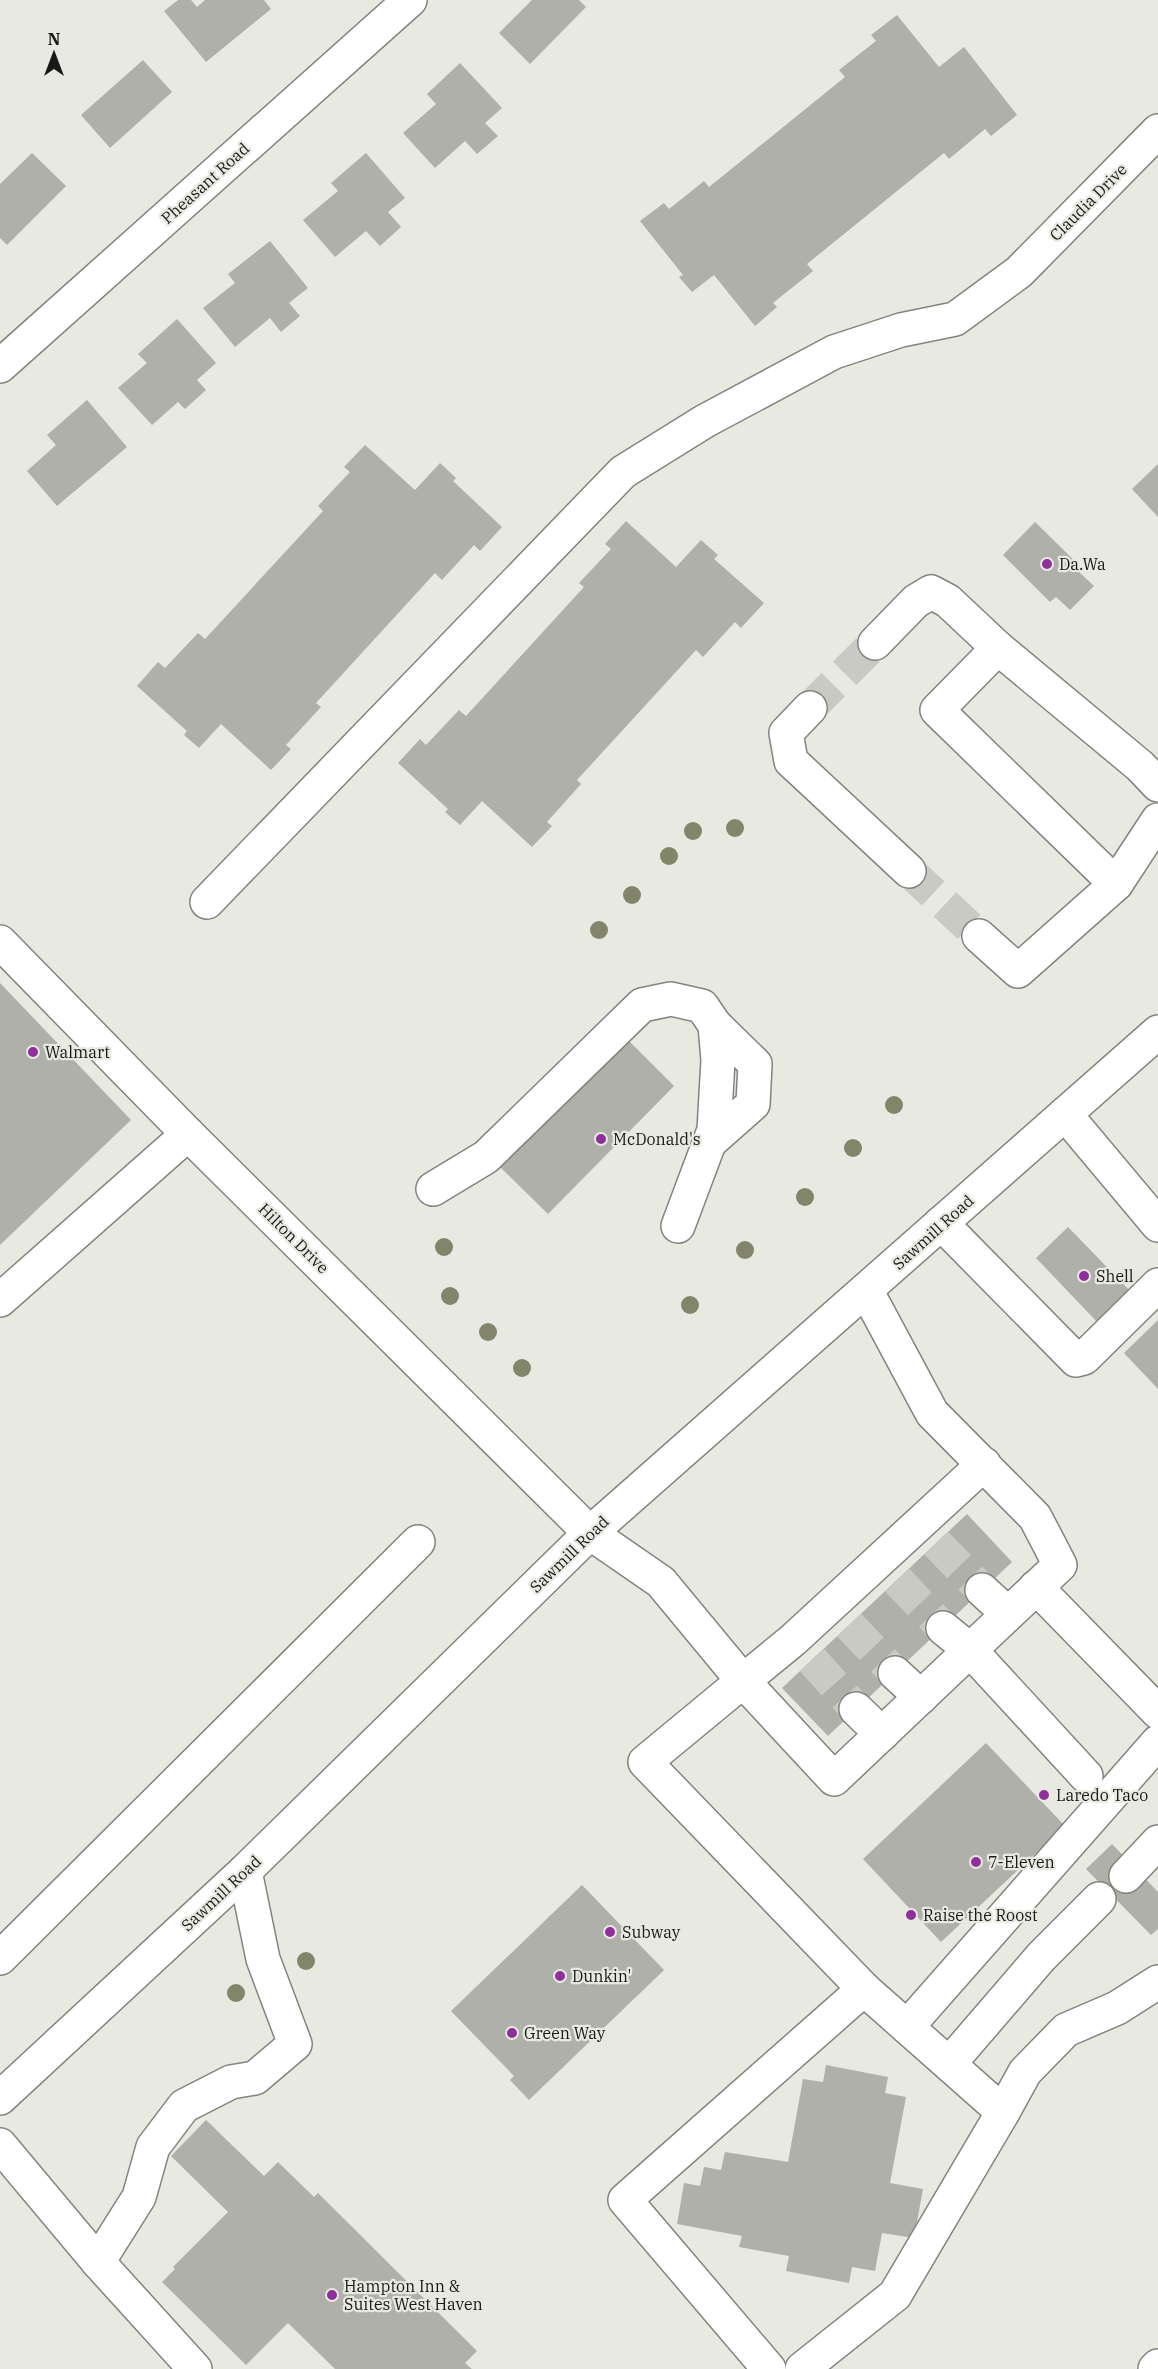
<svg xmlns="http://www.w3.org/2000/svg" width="1158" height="2369" font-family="'IBM Plex Serif',serif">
	<rect width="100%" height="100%" fill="#e8e9e1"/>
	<g fill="#afb0a9">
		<polygon points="178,0 191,0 197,7 205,0 264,0 271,9 206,62 164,11"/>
		<polygon points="532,0 579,0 586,7 530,64 499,33"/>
		<polygon points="897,15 939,67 964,47 1017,115 991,136 985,129 949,159 944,153 807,264 813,271 773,303 777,307 755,326 714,275 692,292 679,277 683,275 640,221 664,203 669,209 704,181 709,187 845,77 839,70 876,41 871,35"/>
		<polygon points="143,60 172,92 110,148 81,115"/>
		<polygon points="460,63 502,108 485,123 498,136 477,154 465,141 435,168 403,133 436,104 427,94"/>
		<polygon points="32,153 66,186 7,245 0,238 0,184"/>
		<polygon points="366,153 405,198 388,212 401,227 380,246 366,231 335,257 303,220 338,191 331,183"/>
		<polygon points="270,241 308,288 289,303 300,316 281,332 270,318 235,347 203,308 235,283 228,274"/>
		<polygon points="177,319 216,363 197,380 206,390 185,409 178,402 152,425 118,388 147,363 138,354"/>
		<polygon points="87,400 127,447 57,506 27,471 56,445 47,435"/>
		<polygon points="365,445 415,490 440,463 456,478 453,481 502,527 480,551 474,545 442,580 435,573 316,703 321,707 286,745 291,749 271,770 221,724 199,748 184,735 187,731 137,686 158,662 165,668 198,633 205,639 323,511 318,506 350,472 344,467"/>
		<polygon points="1158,464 1158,517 1132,489"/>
		<polygon points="626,521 676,567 701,540 718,555 714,559 764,603 741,628 735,622 703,657 696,650 577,780 581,784 547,822 552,826 532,847 482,801 460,825 445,812 448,809 398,763 420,739 426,745 459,710 466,716 584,587 579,583 611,549 605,544"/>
		<polygon points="1035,522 1083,569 1079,572 1094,586 1070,610 1056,597 1050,602 1003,555"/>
		<polygon points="0,983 131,1120 0,1245"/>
		<polygon points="623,1035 674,1086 548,1214 496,1163"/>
		<polygon points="1068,1227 1133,1294 1100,1325 1036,1258"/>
		<polygon points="1158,1320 1158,1389 1124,1353"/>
		<polygon points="967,1514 1012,1562 828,1736 782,1688"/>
		<polygon points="986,1743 1065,1826 941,1942 863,1859"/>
		<polygon points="1112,1844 1158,1892 1158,1929 1151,1935 1086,1869"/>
		<polygon points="582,1885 664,1970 529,2100 510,2080 514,2076 451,2011"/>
		<polygon points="826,2065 888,2077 885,2093 906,2097 890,2183 923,2189 914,2238 882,2233 875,2271 852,2267 849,2283 786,2271 789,2256 739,2247 742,2236 677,2224 684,2183 700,2186 704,2167 721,2170 725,2152 788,2162 803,2079 823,2082"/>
		<polygon points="206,2120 264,2176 278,2162 314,2197 318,2193 477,2351 465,2363 472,2369 335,2369 288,2323 246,2365 162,2282 175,2269 173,2267 228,2212 171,2156"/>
	</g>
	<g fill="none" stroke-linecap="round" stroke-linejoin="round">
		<g stroke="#c9cac3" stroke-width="33" stroke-dasharray="33 16" stroke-linecap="butt">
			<polyline points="810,708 875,643"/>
			<polyline points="909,871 979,936"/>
			<polyline points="936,1543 982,1590"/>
			<polyline points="897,1580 943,1628"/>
			<polyline points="849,1625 895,1673"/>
			<polyline points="812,1660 856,1709"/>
		</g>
		<defs>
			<g id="minor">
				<polyline points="0,366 410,0"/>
				<polyline points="875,643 916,601 931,592 948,601 998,648 1140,766 1158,785"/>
				<polyline points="998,648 937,710 1116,884"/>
				<polyline points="810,708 786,733 791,761 909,871"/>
				<polyline points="207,902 623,472 705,421 834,352 901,330 955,319 1019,272 1158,131"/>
				<polyline points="979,936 1018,971 1116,884 1158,820"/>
				<polyline points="0,942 188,1134 590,1533 661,1582 743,1681 645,1762 864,1989 1003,2112 895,2295 802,2369"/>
				<polyline points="1065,1114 1158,1225"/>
				<polyline points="710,1142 753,1104 755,1064 715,1025"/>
				<polyline points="433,1189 486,1157 642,1005 671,999 702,1006 715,1025 718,1060 714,1130 678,1226"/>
				<polyline points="941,1223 1076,1360 1084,1358 1158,1285"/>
				<polyline points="866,1290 932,1413 1035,1517 1060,1565 834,1779 743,1681 793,1640 984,1464"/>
				<polyline points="0,1300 188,1134"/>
				<polyline points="1036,1587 1158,1712"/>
				<polyline points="982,1590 1008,1614"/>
				<polyline points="943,1628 970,1650 1086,1776"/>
				<polyline points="895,1673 921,1697"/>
				<polyline points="856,1709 882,1734"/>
				<polyline points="1126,1876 1158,1842"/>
				<polyline points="0,1958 418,1542"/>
				<polyline points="907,2027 1158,1742"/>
				<polyline points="949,2064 1041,1957 1099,1899"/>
				<polyline points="1003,2112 1025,2072 1066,2030 1117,2008 1158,1982"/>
				<polyline points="0,2145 98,2262 195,2369"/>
				<polyline points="98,2262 139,2197 153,2147 184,2106 231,2082 255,2078 295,2044 263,1959 245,1871"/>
				<polyline points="769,2369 625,2200 864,1989"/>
			</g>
			<polyline id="major" points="0,2098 245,1871 590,1533 1158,1032"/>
			<polyline id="highway" points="1155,2369 1158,2366"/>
		</defs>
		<use href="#minor" stroke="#83847e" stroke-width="36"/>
		<use href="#major" stroke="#83847e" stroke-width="36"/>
		<use href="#highway" stroke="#83847e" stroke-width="36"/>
		<use href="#minor" stroke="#fff" stroke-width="33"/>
		<use href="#major" stroke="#fff" stroke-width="33"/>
		<use href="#highway" stroke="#fff" stroke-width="33"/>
	</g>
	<g fill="#83856a">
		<circle cx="735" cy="828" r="9"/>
		<circle cx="693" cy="831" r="9"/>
		<circle cx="669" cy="856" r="9"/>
		<circle cx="632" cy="895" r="9"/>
		<circle cx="599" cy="930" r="9"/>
		<circle cx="894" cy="1105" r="9"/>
		<circle cx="853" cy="1148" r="9"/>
		<circle cx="805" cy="1197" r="9"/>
		<circle cx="444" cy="1247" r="9"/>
		<circle cx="745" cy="1250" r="9"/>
		<circle cx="450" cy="1296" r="9"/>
		<circle cx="690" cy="1305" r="9"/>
		<circle cx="488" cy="1332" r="9"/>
		<circle cx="522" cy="1368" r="9"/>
		<circle cx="306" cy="1961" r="9"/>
		<circle cx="236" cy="1993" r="9"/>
	</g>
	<g fill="#8d309a" stroke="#e8e9e1" stroke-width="2">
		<circle cx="1047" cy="564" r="6"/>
		<circle cx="33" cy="1052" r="6"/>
		<circle cx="601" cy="1139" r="6"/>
		<circle cx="1084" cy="1276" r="6"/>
		<circle cx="1044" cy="1795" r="6"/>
		<circle cx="976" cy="1862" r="6"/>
		<circle cx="911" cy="1915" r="6"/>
		<circle cx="610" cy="1932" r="6"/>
		<circle cx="560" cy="1976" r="6"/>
		<circle cx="512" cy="2033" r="6"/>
		<circle cx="332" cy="2295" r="6"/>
	</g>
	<g text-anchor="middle" stroke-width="4.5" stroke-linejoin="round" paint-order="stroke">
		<g font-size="16" fill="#191917" stroke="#e8e9e1">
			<text transform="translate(205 183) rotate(-42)" y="6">Pheasant Road</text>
			<text transform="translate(1088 202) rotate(-45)" y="6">Claudia Drive</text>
			<text transform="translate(933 1232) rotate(-42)" y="6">Sawmill Road</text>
			<text transform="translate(294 1238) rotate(45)" y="6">Hilton Drive</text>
			<text transform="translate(569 1554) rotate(-44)" y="6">Sawmill Road</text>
			<text transform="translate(221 1893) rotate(-43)" y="6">Sawmill Road</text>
		</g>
		<g font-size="16" fill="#191917" stroke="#e8e9e1" text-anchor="start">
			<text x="1059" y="570">Da.Wa</text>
			<text x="45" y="1058">Walmart</text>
			<text x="613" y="1145">McDonald's</text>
			<text x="1096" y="1282">Shell</text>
			<text x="1056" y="1801">Laredo Taco</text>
			<text x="988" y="1868">7-Eleven</text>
			<text x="923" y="1921">Raise the Roost</text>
			<text x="622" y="1938">Subway</text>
			<text x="572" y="1982">Dunkin'</text>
			<text x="524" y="2039">Green Way</text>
			<text x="344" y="2292">Hampton Inn &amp;<tspan x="344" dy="18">Suites West Haven</tspan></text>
		</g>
	</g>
	<g transform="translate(54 54)" stroke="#e8e9e1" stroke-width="4.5" paint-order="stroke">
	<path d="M0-4.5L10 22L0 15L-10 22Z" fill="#191917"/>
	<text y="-9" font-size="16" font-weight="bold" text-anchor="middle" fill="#191917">N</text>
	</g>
</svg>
